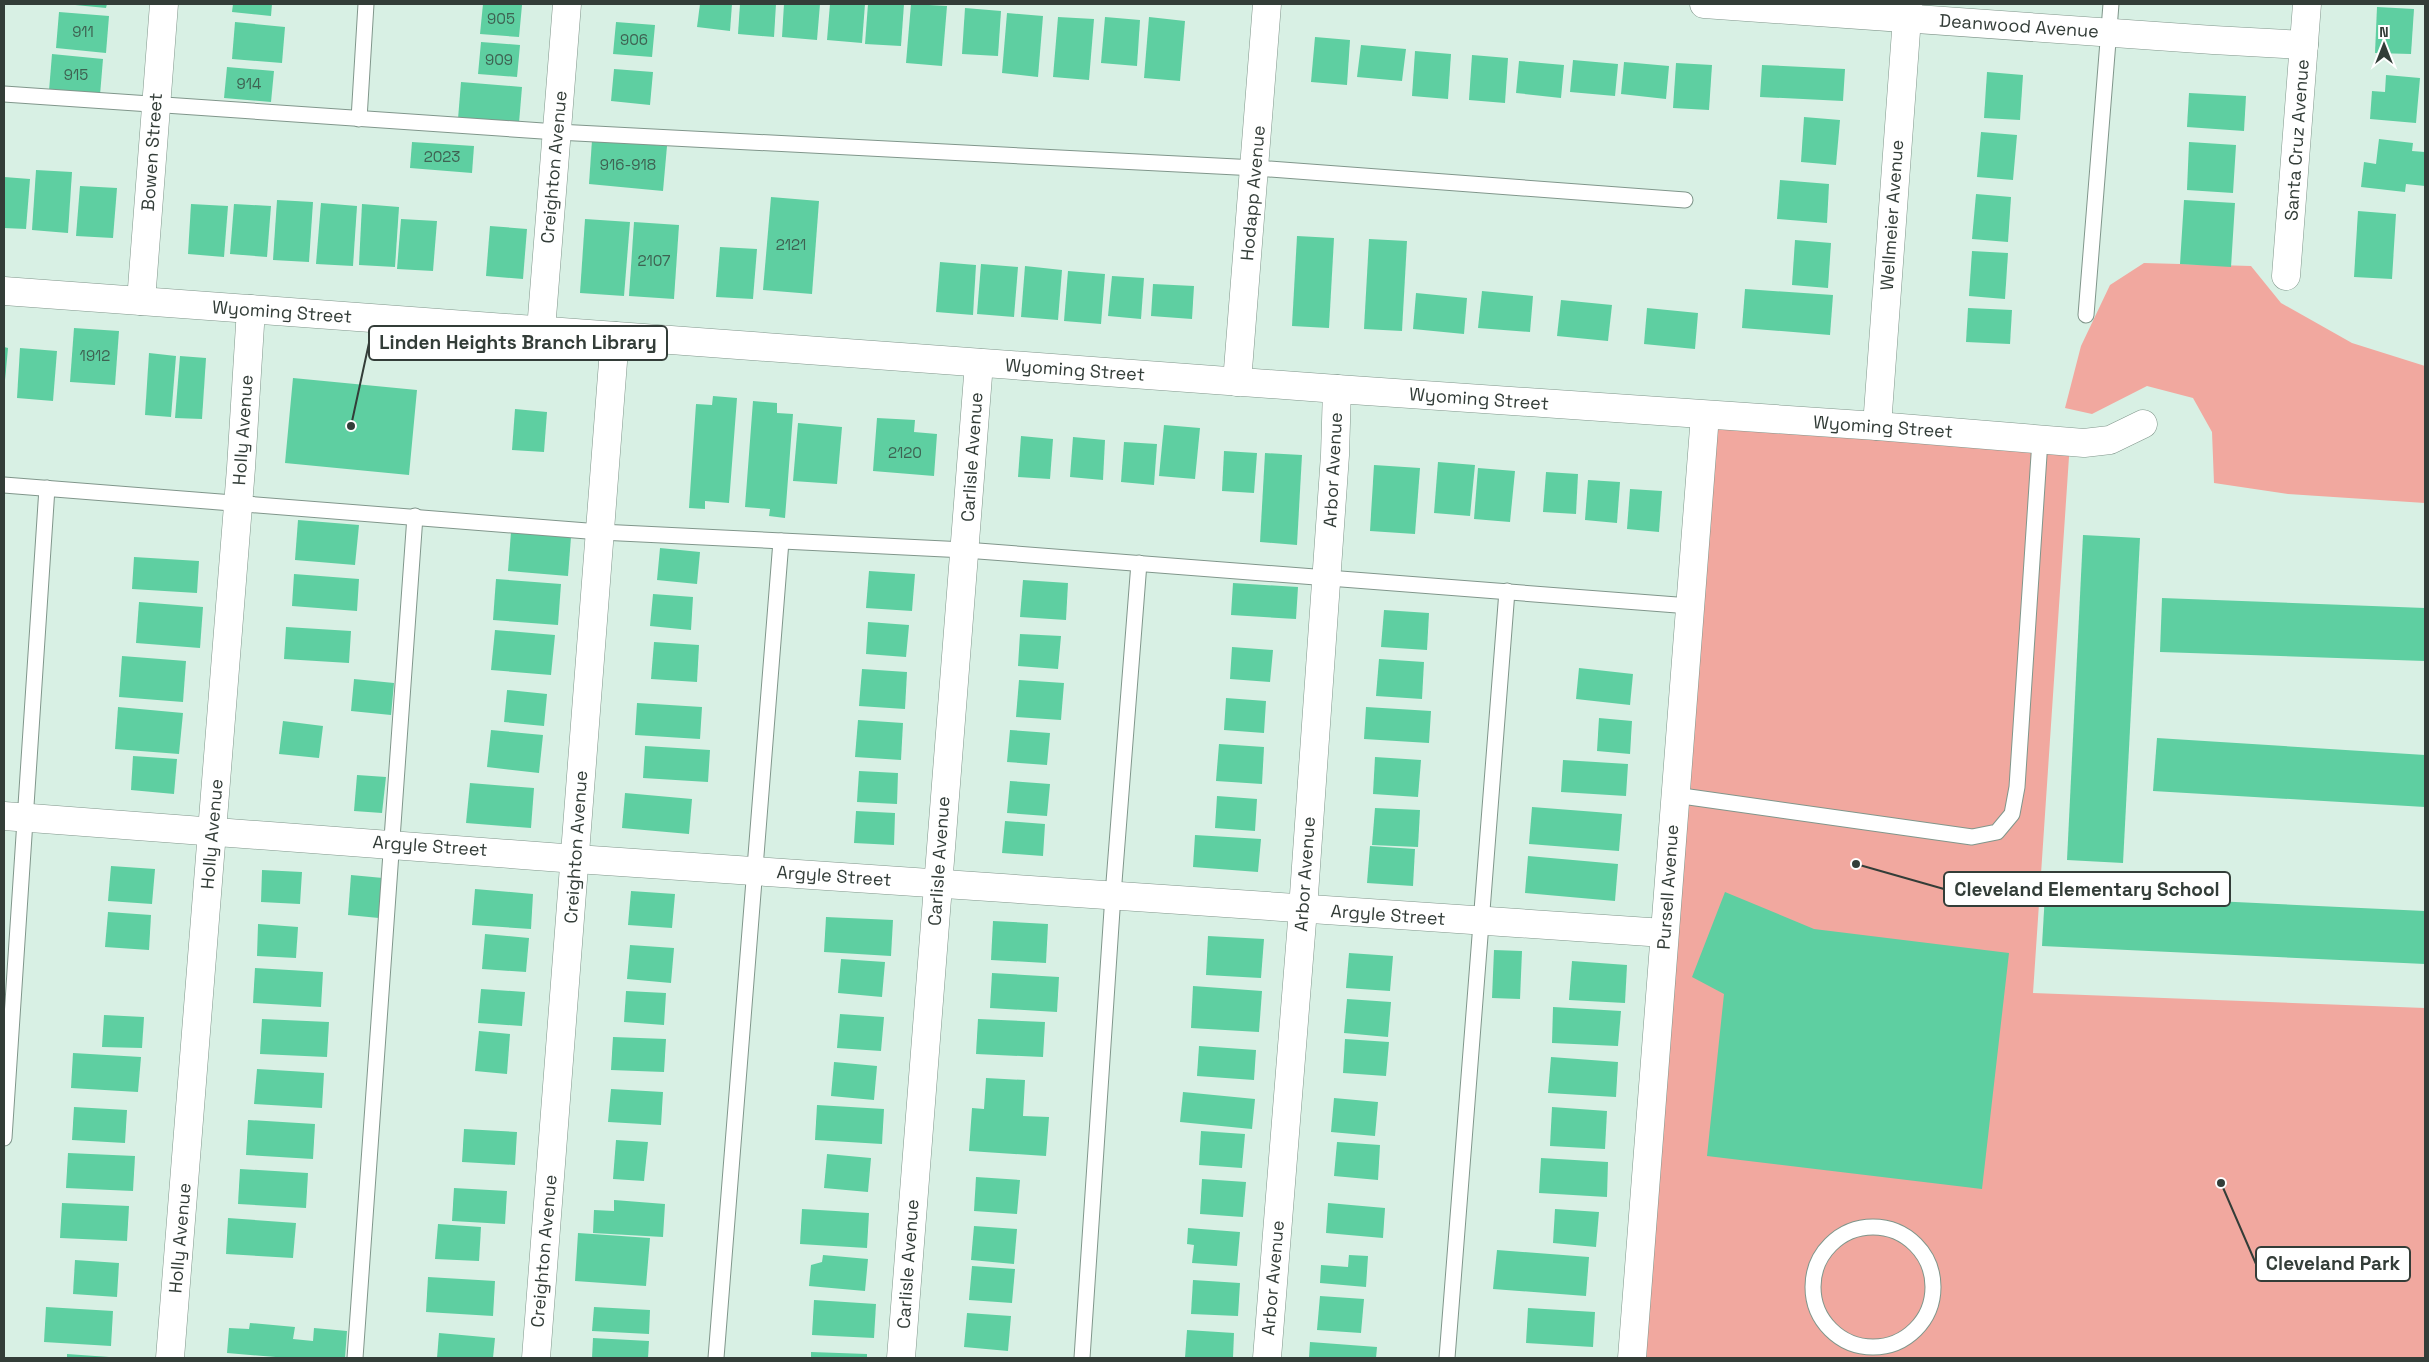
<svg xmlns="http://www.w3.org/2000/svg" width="2429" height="1362" font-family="'Space Grotesk',sans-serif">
	<rect width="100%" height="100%" fill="#d8f0e4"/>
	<g fill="#f1a89f">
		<polygon points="2144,263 2251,266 2281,303 2352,343 2425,366 2425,503 2288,494 2214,483 2212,432 2193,398 2147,386 2092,414 2065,408 2081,346 2110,285"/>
		<polygon points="1705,415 2070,442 2033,993 2425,1008 2425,1358 1632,1358"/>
	</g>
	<g fill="#5ecfa1">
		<polygon points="65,4 107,4 106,8"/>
		<polygon points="233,4 272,4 271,16 232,12"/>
		<polygon points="483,4 522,5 519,37 480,34"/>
		<polygon points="700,4 732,4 730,31 697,27"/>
		<polygon points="740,4 776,4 774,37 738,34"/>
		<polygon points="784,4 820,4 817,40 782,37"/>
		<polygon points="830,4 865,4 862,43 827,40"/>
		<polygon points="868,4 904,4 901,46 865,44"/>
		<polygon points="911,4 947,6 942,66 906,63"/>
		<polygon points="2377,7 2414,9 2411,54 2375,53"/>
		<polygon points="965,8 1001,11 998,56 962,54"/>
		<polygon points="59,12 109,16 106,53 56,48"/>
		<polygon points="1007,13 1043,16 1038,77 1002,73"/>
		<polygon points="1058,17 1094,19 1089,80 1053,77"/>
		<polygon points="1105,17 1140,20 1137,66 1101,63"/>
		<polygon points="1149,17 1185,21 1180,81 1144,78"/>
		<polygon points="235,22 285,27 282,63 232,59"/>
		<polygon points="616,22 655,25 652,57 613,54"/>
		<polygon points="1315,37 1350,40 1347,85 1311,82"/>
		<polygon points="481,42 520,45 517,77 478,74"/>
		<polygon points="1361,45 1406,49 1402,81 1357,77"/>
		<polygon points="1415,51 1451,54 1448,99 1412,96"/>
		<polygon points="52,54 103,59 100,95 49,91"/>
		<polygon points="1472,55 1508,58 1505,103 1469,100"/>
		<polygon points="1573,60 1618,64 1615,96 1570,92"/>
		<polygon points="1519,61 1564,65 1561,98 1516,93"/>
		<polygon points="1624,62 1669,66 1666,99 1621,94"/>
		<polygon points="1676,63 1712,65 1709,110 1673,108"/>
		<polygon points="1762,65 1845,69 1843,101 1760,97"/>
		<polygon points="227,67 274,71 271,102 224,98"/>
		<polygon points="614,69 653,72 650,105 611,101"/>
		<polygon points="1987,72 2023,75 2020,120 1984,118"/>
		<polygon points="2386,75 2420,78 2416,123 2370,119 2372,91 2385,92"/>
		<polygon points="461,82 522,87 519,123 458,119"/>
		<polygon points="2189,93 2246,96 2244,131 2187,127"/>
		<polygon points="1804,117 1840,120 1836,165 1801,162"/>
		<polygon points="1981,132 2017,135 2013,180 1977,177"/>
		<polygon points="2379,139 2413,143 2412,151 2425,152 2425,186 2406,184 2405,192 2361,187 2364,162 2376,164"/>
		<polygon points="592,140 667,146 663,191 589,184"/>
		<polygon points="412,142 474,146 472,173 410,168"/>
		<polygon points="2189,142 2236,145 2233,193 2187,190"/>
		<polygon points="36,170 72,172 68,233 32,230"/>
		<polygon points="4,177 30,179 26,229 4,228"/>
		<polygon points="1780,180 1829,184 1827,223 1777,219"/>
		<polygon points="80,186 117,188 113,238 76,236"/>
		<polygon points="1976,194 2011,197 2008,242 1972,239"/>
		<polygon points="771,197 819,201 812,294 763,290"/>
		<polygon points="277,200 313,202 309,262 273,260"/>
		<polygon points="2184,200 2235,203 2231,267 2180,264"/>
		<polygon points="321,203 357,206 353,266 316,264"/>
		<polygon points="191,204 228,206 224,257 188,254"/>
		<polygon points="234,204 271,206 267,257 230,254"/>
		<polygon points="362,204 399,207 395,267 359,265"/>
		<polygon points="2358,211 2396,214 2392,279 2354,277"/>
		<polygon points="401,219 437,221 433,271 397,269"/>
		<polygon points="585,219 630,222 624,296 580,293"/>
		<polygon points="634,222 679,225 674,299 629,296"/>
		<polygon points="490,226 527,229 523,279 486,276"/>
		<polygon points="1297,236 1334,238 1329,328 1292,326"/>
		<polygon points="1369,239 1407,241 1402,331 1364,329"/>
		<polygon points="1795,240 1831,243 1828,288 1792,285"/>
		<polygon points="720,247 757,249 753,299 716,297"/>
		<polygon points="1972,251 2008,253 2005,299 1969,296"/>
		<polygon points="940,262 976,265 973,315 936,312"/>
		<polygon points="981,264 1018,267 1014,317 977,314"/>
		<polygon points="1025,266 1062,270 1058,320 1021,317"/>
		<polygon points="1068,271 1105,274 1101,324 1064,321"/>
		<polygon points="1112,276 1144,278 1141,319 1108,316"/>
		<polygon points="1153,284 1194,286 1192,319 1151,316"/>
		<polygon points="1745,289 1833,295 1830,335 1742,328"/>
		<polygon points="1482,291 1533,296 1530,332 1478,328"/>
		<polygon points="1416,293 1467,298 1464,334 1413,329"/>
		<polygon points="1561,300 1612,305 1608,341 1557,336"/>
		<polygon points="1647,308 1698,313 1695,349 1644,344"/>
		<polygon points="1968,308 2012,310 2010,344 1966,342"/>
		<polygon points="74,328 119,331 115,385 70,382"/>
		<polygon points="4,347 8,348 5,380 4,379"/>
		<polygon points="20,348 57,351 53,401 17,398"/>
		<polygon points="149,353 176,356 171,417 145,415"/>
		<polygon points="180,356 206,358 202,419 175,418"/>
		<polygon points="293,378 417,390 409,475 285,463"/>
		<polygon points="713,396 737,398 729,503 705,501 705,509 689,508 696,404 712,405"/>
		<polygon points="753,401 777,403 777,413 793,414 785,518 769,516 770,509 745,507"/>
		<polygon points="515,409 547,412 544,452 512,450"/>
		<polygon points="877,418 915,420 914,432 937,434 934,476 873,471"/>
		<polygon points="798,423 842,427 837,484 793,481"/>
		<polygon points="1164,425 1200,428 1195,479 1159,476"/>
		<polygon points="1021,436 1053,439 1050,479 1018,477"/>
		<polygon points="1073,437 1105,440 1103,480 1070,477"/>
		<polygon points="1124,442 1157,444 1154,485 1121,482"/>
		<polygon points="1224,451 1257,453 1254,493 1222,491"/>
		<polygon points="1265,453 1302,455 1297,545 1260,542"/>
		<polygon points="1438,462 1475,465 1470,516 1434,513"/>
		<polygon points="1374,465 1420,468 1415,534 1370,531"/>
		<polygon points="1478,468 1515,471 1510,522 1474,519"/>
		<polygon points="1546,472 1578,474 1576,514 1543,512"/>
		<polygon points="1588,480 1620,482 1617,523 1585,520"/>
		<polygon points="1630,489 1662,491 1659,532 1627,529"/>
		<polygon points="298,520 359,525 355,565 295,560"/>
		<polygon points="511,532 571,537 568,576 508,571"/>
		<polygon points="2083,535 2140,538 2123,863 2067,860"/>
		<polygon points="660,548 700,552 697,584 657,580"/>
		<polygon points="134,557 199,561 197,593 132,589"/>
		<polygon points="869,571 915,574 912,611 866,608"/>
		<polygon points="294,574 359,579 357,611 292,606"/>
		<polygon points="496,579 561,584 558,625 493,620"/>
		<polygon points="1023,580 1068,583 1066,620 1020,617"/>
		<polygon points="1233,583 1298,587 1296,619 1231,615"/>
		<polygon points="653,594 693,597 691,630 650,626"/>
		<polygon points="2162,598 2425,608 2425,661 2160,652"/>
		<polygon points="139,602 203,607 200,648 136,643"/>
		<polygon points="1384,610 1429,613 1427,650 1381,647"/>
		<polygon points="868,622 909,625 906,657 866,654"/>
		<polygon points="286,627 351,631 349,663 284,659"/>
		<polygon points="495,630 555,635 551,675 491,670"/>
		<polygon points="1020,634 1061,636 1058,669 1018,666"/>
		<polygon points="654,642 699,645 697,682 651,679"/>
		<polygon points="1232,647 1273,650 1270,682 1230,679"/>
		<polygon points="122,656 186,661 183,702 119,697"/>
		<polygon points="1379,659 1424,662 1422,699 1376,696"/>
		<polygon points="1579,668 1633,674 1630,705 1576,699"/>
		<polygon points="862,669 907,672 905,709 859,706"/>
		<polygon points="354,679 394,683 391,715 351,711"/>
		<polygon points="1019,680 1064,683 1061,720 1016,717"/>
		<polygon points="507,690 547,694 544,726 504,722"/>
		<polygon points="1226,698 1266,701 1264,733 1224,730"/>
		<polygon points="637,703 702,707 700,739 635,735"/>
		<polygon points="118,707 183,713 179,754 115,749"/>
		<polygon points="1366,707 1431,711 1429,743 1364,739"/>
		<polygon points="1599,718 1632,721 1630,754 1597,751"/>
		<polygon points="858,720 903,723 901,760 855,757"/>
		<polygon points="283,721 323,726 319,758 279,754"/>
		<polygon points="491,730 543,735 539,773 487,767"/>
		<polygon points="1010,730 1050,733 1047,765 1007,762"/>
		<polygon points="2157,738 2425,755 2425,807 2153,791"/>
		<polygon points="1219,744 1264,747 1262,784 1216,781"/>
		<polygon points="645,746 710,750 708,782 643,778"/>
		<polygon points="133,756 177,759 174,794 131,790"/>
		<polygon points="1375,757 1421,760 1418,797 1373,794"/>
		<polygon points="1563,760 1628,764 1626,796 1561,792"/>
		<polygon points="859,771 898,773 897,804 857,802"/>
		<polygon points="357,775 386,777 382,813 354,811"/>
		<polygon points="1010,781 1050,784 1047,816 1007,813"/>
		<polygon points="470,783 534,788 531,828 466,823"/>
		<polygon points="625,793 692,799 689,834 622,828"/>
		<polygon points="1217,796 1257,799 1255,831 1215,828"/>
		<polygon points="1532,807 1622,814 1619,851 1529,844"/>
		<polygon points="1375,808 1420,810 1418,847 1372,845"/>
		<polygon points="856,811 895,813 894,845 854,843"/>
		<polygon points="1005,821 1045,824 1043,856 1002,853"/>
		<polygon points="1195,835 1261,839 1258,872 1193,867"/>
		<polygon points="1370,846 1415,849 1413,886 1367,883"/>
		<polygon points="1528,856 1618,864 1615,901 1525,893"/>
		<polygon points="111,866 155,869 152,904 108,901"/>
		<polygon points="262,870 302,872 300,904 261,902"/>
		<polygon points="351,875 383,878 379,918 348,915"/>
		<polygon points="475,889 533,894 531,929 472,925"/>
		<polygon points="631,891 675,894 672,928 628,925"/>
		<polygon points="1725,892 1814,929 2009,953 1982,1189 1707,1156 1724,994 1692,977"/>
		<polygon points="2045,893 2425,911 2425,964 2042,946"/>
		<polygon points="108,912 151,915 149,950 105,947"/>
		<polygon points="826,917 893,920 891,956 824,952"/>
		<polygon points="993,921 1048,924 1046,963 991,960"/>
		<polygon points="258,924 298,927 296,958 257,956"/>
		<polygon points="485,934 529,938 526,972 482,969"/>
		<polygon points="1208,936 1264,939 1261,978 1206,975"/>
		<polygon points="630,945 674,948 671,983 627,979"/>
		<polygon points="1494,950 1522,951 1520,999 1492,998"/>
		<polygon points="1349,953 1393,956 1390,991 1346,988"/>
		<polygon points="841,959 885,962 882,997 838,993"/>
		<polygon points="1572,961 1627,965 1625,1003 1569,1000"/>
		<polygon points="255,968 323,972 321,1007 253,1003"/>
		<polygon points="992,973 1059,977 1057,1012 990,1008"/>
		<polygon points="1193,986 1262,991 1259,1032 1191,1028"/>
		<polygon points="481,989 525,992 522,1026 478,1023"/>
		<polygon points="626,991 666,993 664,1025 624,1022"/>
		<polygon points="1347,999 1391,1002 1388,1037 1344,1033"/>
		<polygon points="1553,1007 1621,1011 1618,1046 1552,1043"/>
		<polygon points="840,1014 884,1017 881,1051 837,1048"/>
		<polygon points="104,1015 144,1017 142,1048 102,1047"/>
		<polygon points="262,1019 329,1022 327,1057 260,1054"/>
		<polygon points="978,1019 1045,1022 1043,1057 976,1054"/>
		<polygon points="479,1031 510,1034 507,1074 475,1071"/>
		<polygon points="613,1037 666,1039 664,1072 611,1070"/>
		<polygon points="1345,1039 1389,1042 1386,1076 1343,1073"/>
		<polygon points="1199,1046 1256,1050 1254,1080 1197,1076"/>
		<polygon points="73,1053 141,1057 138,1092 71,1088"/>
		<polygon points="1551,1057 1618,1062 1616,1097 1548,1093"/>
		<polygon points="834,1062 877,1066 874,1100 831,1096"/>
		<polygon points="257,1069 324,1073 322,1108 254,1104"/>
		<polygon points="986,1078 1025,1080 1023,1116 1049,1117 1046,1156 969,1151 972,1108 984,1109"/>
		<polygon points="611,1089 663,1092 661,1125 608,1122"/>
		<polygon points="1183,1092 1255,1099 1252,1129 1180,1122"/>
		<polygon points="1334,1098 1378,1102 1375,1136 1331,1132"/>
		<polygon points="817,1105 884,1109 882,1144 815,1140"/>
		<polygon points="74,1107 127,1110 125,1143 72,1140"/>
		<polygon points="1552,1107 1607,1111 1605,1149 1550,1146"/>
		<polygon points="248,1120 315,1124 313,1159 246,1155"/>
		<polygon points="464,1129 517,1132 515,1165 462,1162"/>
		<polygon points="1201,1131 1245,1134 1242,1168 1199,1165"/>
		<polygon points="616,1140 648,1142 644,1181 613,1179"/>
		<polygon points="1337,1142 1380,1145 1378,1180 1334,1176"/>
		<polygon points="68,1153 135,1156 133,1191 66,1188"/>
		<polygon points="827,1154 871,1158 868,1192 824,1188"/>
		<polygon points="1541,1158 1608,1162 1607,1197 1539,1193"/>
		<polygon points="240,1169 308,1173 306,1208 238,1204"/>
		<polygon points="976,1177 1020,1180 1017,1214 974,1211"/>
		<polygon points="1202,1179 1246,1182 1243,1217 1200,1214"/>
		<polygon points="454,1188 507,1191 505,1224 452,1221"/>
		<polygon points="614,1200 665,1204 663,1237 593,1233 594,1210 614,1211"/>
		<polygon points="62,1203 129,1206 127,1241 60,1238"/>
		<polygon points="1328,1203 1385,1208 1383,1238 1326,1233"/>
		<polygon points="802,1209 869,1213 867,1248 800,1244"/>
		<polygon points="1555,1209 1599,1212 1596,1247 1553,1243"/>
		<polygon points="228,1218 296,1223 293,1258 226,1254"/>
		<polygon points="438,1224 481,1227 479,1261 435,1259"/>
		<polygon points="974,1226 1017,1229 1014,1264 971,1260"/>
		<polygon points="1188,1228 1240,1232 1237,1266 1192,1263 1194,1245 1187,1244"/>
		<polygon points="578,1233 650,1238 646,1286 575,1281"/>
		<polygon points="1497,1250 1589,1257 1586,1296 1493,1289"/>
		<polygon points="823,1255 868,1259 865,1291 809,1286 811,1265 822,1262"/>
		<polygon points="1349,1255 1368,1256 1366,1287 1320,1283 1321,1265 1348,1267"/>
		<polygon points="75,1260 119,1263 117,1297 73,1294"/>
		<polygon points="972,1266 1015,1269 1012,1303 969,1300"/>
		<polygon points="428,1277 495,1281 493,1316 426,1312"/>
		<polygon points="1193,1280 1240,1283 1238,1316 1191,1314"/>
		<polygon points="1320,1296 1364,1299 1361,1333 1317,1330"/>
		<polygon points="814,1300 876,1304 874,1338 812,1335"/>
		<polygon points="46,1307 113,1311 111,1346 44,1342"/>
		<polygon points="594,1307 650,1310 649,1334 592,1331"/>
		<polygon points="1528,1308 1595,1312 1593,1347 1526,1343"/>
		<polygon points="967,1313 1011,1316 1008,1351 964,1347"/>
		<polygon points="250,1323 295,1327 293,1339 313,1341 314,1328 347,1331 345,1358 288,1358 227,1353 229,1328 249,1329"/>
		<polygon points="1187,1330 1234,1333 1233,1358 1185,1358"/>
		<polygon points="439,1333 495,1338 493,1358 437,1358"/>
		<polygon points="593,1338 649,1341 648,1358 592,1358"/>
		<polygon points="1310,1342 1377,1347 1376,1358 1309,1358"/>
		<polygon points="811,1352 867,1354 867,1358 811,1358"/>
		<polygon points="67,1354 109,1357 109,1358 67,1358"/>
	</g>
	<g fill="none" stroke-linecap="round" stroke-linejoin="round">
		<defs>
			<g id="lane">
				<polyline points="4,94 557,132 1256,168 1685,200"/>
				<polyline points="359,119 366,4"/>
				<polyline points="2086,315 2111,4"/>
				<polyline points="4,485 600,532 965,550 1690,606"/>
				<polyline points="1675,795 1972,837 1997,832 2012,814 2017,787 2040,440"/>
				<polyline points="4,1138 47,488"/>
				<circle cx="1873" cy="1287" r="60"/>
				<polyline points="355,1358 415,516"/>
				<polyline points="716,1358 781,541"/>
				<polyline points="1082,1358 1113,895 1139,563"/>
				<polyline points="1447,1358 1507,591"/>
			</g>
			<g id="street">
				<polyline points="1704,4 2213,40 2304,45"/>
				<polyline points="2286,276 2307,4"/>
				<polyline points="141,301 164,4"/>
				<polyline points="541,330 567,4"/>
				<polyline points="1237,382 1267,4"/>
				<polyline points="1337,389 1877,426 2084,443 2110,440 2143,424"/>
				<polyline points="1877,426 1908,4"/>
				<polyline points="4,816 576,859 1664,933"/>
				<polyline points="170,1358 241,468 251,309"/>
				<polyline points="536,1358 615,336"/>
				<polyline points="901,1358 979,363"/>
				<polyline points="1632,1358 1705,415"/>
			</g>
			<polyline id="secondary" points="4,291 1337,389 1335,455 1303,909 1267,1358"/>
		</defs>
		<use href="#lane" stroke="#80968b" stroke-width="17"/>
		<use href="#street" stroke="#80968b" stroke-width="29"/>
		<use href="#secondary" stroke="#80968b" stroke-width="29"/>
		<use href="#lane" stroke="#fff" stroke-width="15"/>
		<use href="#street" stroke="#fff" stroke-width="28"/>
		<use href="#secondary" stroke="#fff" stroke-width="28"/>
	</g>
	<g text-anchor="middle" stroke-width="4" stroke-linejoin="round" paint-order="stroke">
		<g font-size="15" fill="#3e6252">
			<text x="501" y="24">905</text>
			<text x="83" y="37">911</text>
			<text x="634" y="45">906</text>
			<text x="499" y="65">909</text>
			<text x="76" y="80">915</text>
			<text x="249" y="89">914</text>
			<text x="442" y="162">2023</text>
			<text x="628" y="170">916-918</text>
			<text x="791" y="250">2121</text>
			<text x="654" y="266">2107</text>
			<text x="95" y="361">1912</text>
			<text x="905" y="458">2120</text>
		</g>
		<g font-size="18" fill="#333d38" stroke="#fff">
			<text transform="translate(2019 26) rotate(4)" y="6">Deanwood Avenue</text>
			<text transform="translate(2297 140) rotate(-86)" y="6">Santa Cruz Avenue</text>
			<text transform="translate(152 152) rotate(-86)" y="6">Bowen Street</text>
			<text transform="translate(554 167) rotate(-85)" y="6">Creighton Avenue</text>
			<text transform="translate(1253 193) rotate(-85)" y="6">Hodapp Avenue</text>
			<text transform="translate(1892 215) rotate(-86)" y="6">Wellmeier Avenue</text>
			<text transform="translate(282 312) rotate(4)" y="6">Wyoming Street</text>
			<text transform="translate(1075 370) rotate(4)" y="6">Wyoming Street</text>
			<text transform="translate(1479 399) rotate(4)" y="6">Wyoming Street</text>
			<text transform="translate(1883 427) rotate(4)" y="6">Wyoming Street</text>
			<text transform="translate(243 430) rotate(-86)" y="6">Holly Avenue</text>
			<text transform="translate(972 457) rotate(-86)" y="6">Carlisle Avenue</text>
			<text transform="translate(1333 470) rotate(-87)" y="6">Arbor Avenue</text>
			<text transform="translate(212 834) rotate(-85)" y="6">Holly Avenue</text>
			<text transform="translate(430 846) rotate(4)" y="6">Argyle Street</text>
			<text transform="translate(576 847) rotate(-86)" y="6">Creighton Avenue</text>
			<text transform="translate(939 861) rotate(-86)" y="6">Carlisle Avenue</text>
			<text transform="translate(1305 874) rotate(-86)" y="6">Arbor Avenue</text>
			<text transform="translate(834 876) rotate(4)" y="6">Argyle Street</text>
			<text transform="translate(1668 887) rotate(-86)" y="6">Pursell Avenue</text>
			<text transform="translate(1388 915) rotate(4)" y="6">Argyle Street</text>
			<text transform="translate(180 1238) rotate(-85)" y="6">Holly Avenue</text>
			<text transform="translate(544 1251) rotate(-85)" y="6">Creighton Avenue</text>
			<text transform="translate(908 1264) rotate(-86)" y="6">Carlisle Avenue</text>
			<text transform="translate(1273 1278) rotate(-85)" y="6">Arbor Avenue</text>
		</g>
	</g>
	<path fill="none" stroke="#333d38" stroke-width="2" d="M351 426L369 343M1856 864L1944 889M2221 1183L2256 1264"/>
	<g fill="#333d38" stroke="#fff" stroke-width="2">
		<circle cx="351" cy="426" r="5"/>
		<circle cx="1856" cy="864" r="5"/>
		<circle cx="2221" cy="1183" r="5"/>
	</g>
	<g fill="#fff" stroke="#333d38" stroke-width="2">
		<rect x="369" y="326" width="298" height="34" rx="5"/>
		<rect x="1944" y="872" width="286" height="34" rx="5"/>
		<rect x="2256" y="1247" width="154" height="34" rx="5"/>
	</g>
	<g font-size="19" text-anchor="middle" font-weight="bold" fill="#333d38">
		<text x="518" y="349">Linden Heights Branch Library</text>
		<text x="2087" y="896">Cleveland Elementary School</text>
		<text x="2333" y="1270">Cleveland Park</text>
	</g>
	<rect width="2429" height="1362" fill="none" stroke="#333d38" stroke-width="10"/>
	<g transform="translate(2384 45)" stroke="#ffffff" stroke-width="4" paint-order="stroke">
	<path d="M0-4L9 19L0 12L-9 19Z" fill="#333d38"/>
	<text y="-8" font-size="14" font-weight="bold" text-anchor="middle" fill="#333d38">N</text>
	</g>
</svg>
